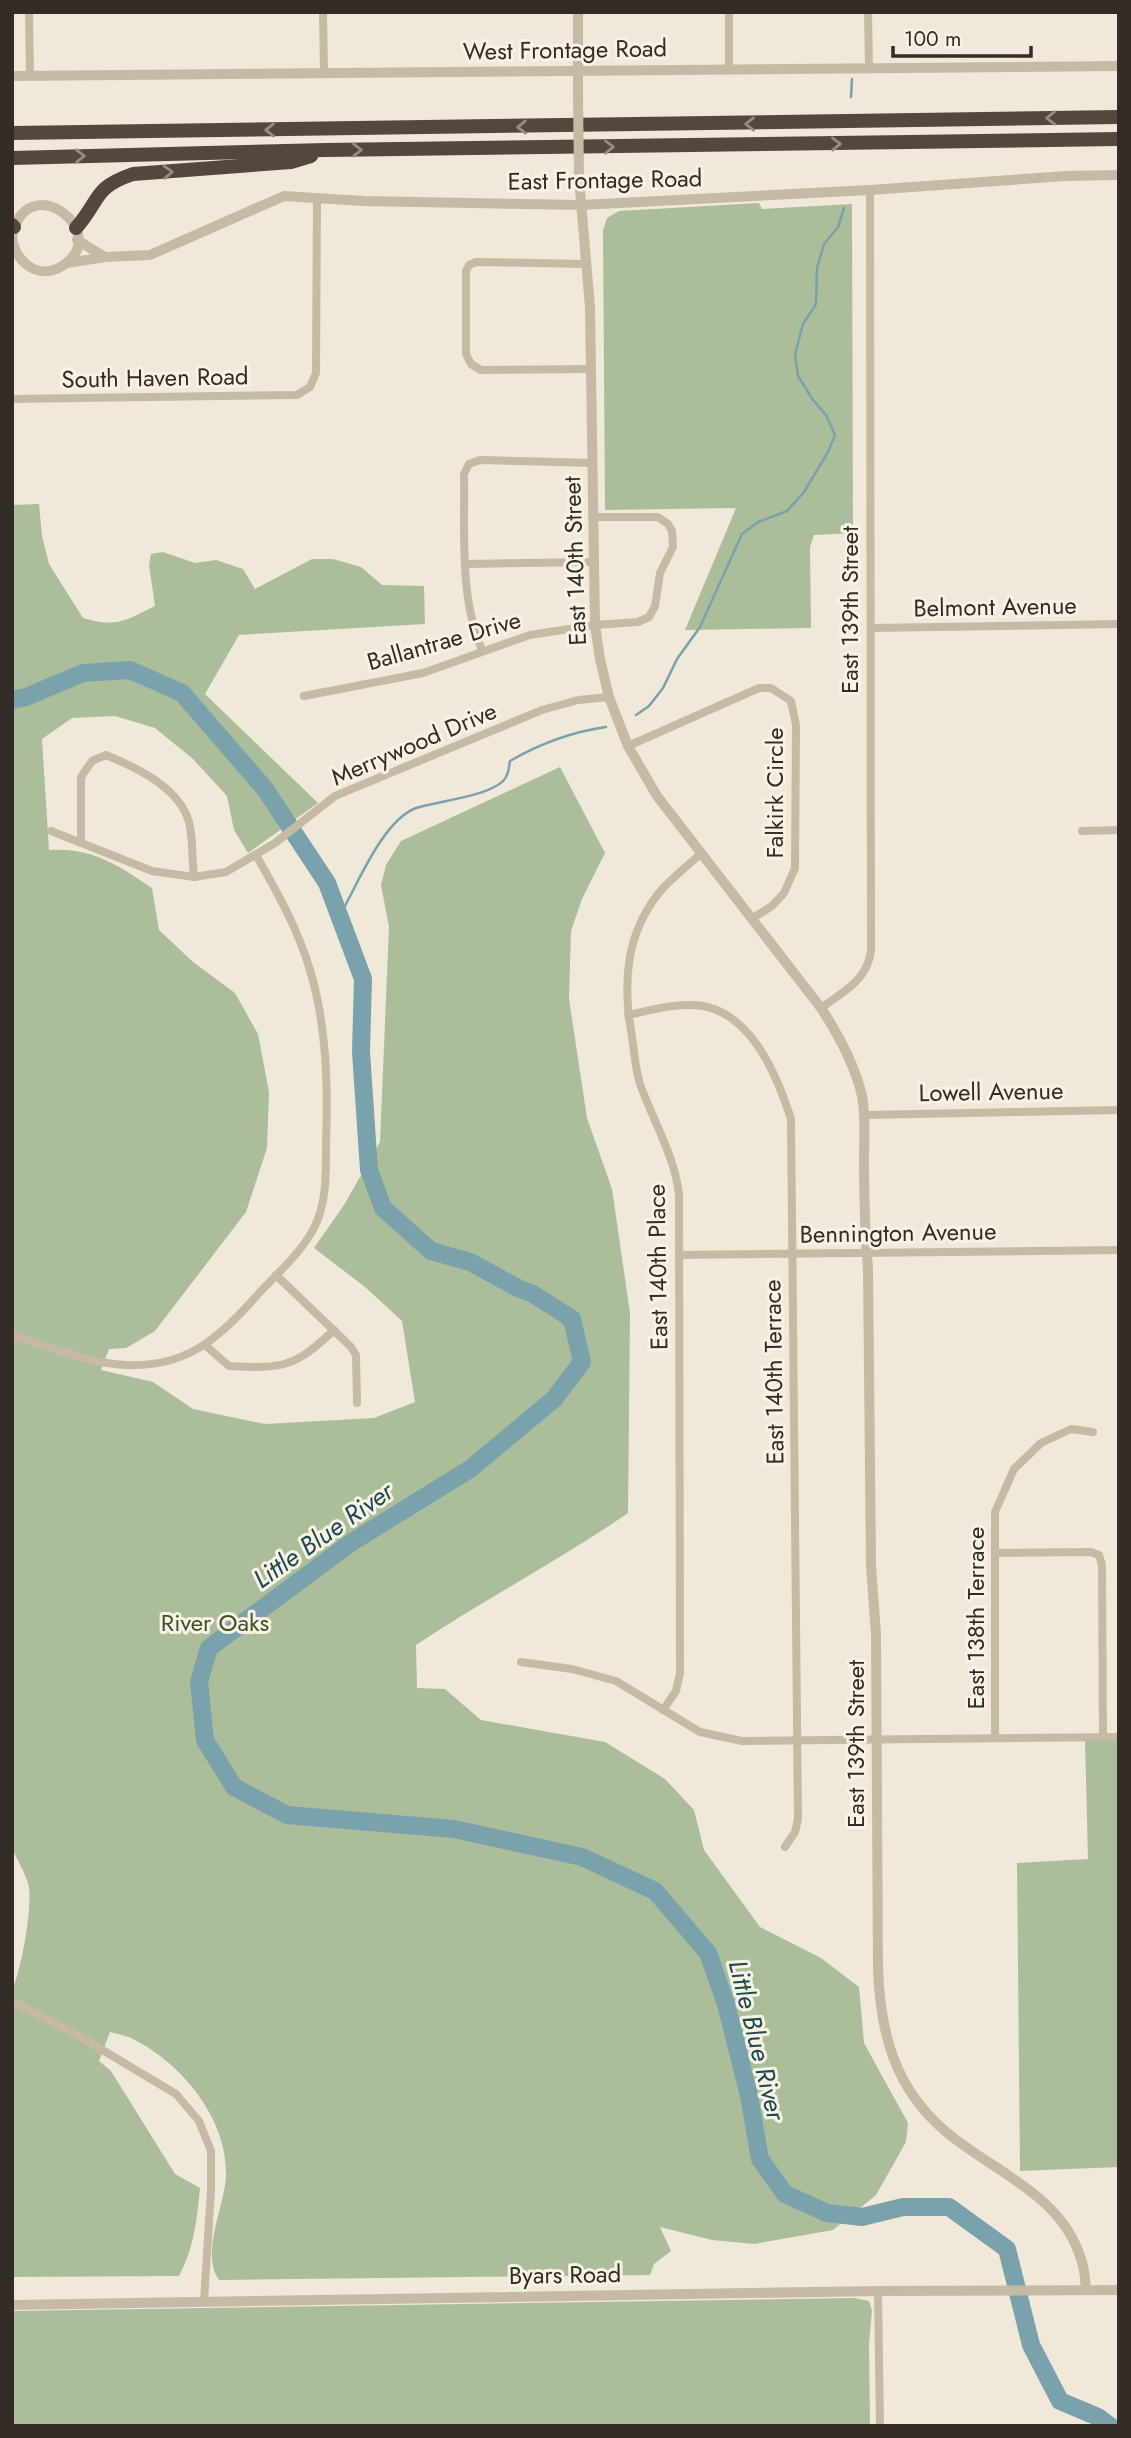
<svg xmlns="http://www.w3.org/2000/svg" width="1131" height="2438" font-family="Jost,sans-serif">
	<rect width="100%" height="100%" fill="#f0e8d9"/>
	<g fill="#acbe99">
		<polygon points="759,203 762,209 852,204 853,533 814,535 810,547 811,628 685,630 736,508 605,510 603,230 607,218 619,211"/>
		<path d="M 39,504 L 42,536 L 49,564 L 83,618 C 117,628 124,621 155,606 L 149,565 L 151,554 L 163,552 L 195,563 L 216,560 L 243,569 L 255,589 L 312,559 L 333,559 L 361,567 L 382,585 L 424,586 L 425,624 L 239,635 L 205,694 L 318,803 L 248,853 L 234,830 L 227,796 L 193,759 L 155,728 L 115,716 L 72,718 L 42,739 L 49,850 C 92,847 118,865 152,888 L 159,930 L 193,962 L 235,993 L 258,1034 L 269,1092 L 267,1148 L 246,1212 L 155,1331 L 126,1348 L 109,1349 L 101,1370 L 153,1382 L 193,1409 L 265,1424 L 374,1418 L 415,1402 L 402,1321 L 365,1287 L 314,1248 L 344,1205 L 380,1142 L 389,927 L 381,885 L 386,865 L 401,841 L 560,767 L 605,853 L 582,899 L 571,931 L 569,999 L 587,1118 L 612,1189 L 630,1313 L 628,1513 C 560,1560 485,1599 416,1645 L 417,1688 L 445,1689 L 481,1720 L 605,1742 L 665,1779 L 694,1810 L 704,1850 L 760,1927 L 821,1958 L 859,1987 L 864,2043 L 908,2123 L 906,2142 L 876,2195 L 833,2230 L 754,2244 L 712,2240 L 660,2227 L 671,2251 L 654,2264 L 650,2275 L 219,2280 C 200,2254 225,2205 226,2176 C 228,2120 183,2065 135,2040 C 128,2036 118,2034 110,2032 L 99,2061 L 111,2071 L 175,2174 L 200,2188 C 197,2220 194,2248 179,2276 L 12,2277 L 12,1990 C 21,1972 34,1902 28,1883 C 24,1871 17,1859 12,1848 L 12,505 Z"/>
		<polygon points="1085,1740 1119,1740 1119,2167 1020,2171 1017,1863 1088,1859"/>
		<polygon points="854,2298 869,2301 872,2311 869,2344 870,2426 12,2426 12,2311"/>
	</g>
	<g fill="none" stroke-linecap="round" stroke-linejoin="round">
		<g stroke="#79a2ac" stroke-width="2.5">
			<polyline points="851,97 852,79"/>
			<polyline points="636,715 649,706 663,688 677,659 700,627 742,534 758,522 787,511 804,492 828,452 835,435 826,415 813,400 798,376 795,354 803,324 816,304 817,268 824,244 838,227 844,208"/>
			<path d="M 339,917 C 357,886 382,821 416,808 C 436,801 496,796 506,777 C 509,772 509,766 510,761 C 541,743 571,732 606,727"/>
		</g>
		<polyline stroke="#79a2ac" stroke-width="18" points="12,700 26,697 83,673 130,670 182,693 265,789 327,883 363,979 361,1052 369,1170 383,1208 431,1251 470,1262 518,1288 533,1294 572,1319 582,1362 554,1399 470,1469 352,1542 209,1648 199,1682 205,1740 234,1787 287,1815 454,1829 582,1857 655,1891 708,1953 726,2004 749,2096 760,2159 785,2194 827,2213 862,2217 903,2207 949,2207 1007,2249 1031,2345 1060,2401 1098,2417 1110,2426"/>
		<g stroke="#c7baa5" stroke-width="8">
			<polyline points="29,12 30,76"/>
			<polyline points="323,12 324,74"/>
			<polyline points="729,12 729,69"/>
			<polyline points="868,12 869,67"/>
			<polyline points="586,264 476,262 469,265 466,271 466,354 471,364 481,370 590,369"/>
			<polyline points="12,399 297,395 310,387 316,373 317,197"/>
			<polyline points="466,564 593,562"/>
			<polyline points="871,628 1119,624"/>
			<path d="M 482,650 C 459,597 465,531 464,474 L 469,464 L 480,460 L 592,463"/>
			<polyline points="304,696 423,673 530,635 595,625 638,622 649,617 655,606 660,573 673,547 672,531 668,524 658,517 593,517"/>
			<polyline points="628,746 759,688 771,688 791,701 796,725 795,868 784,893 772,906 751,919"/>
			<polyline points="51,831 152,871 194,877 226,872 275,843 335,796 542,710 578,700 609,697"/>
			<polyline points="1082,831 1119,830"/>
			<path d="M 81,843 L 81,777 L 92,761 L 106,755 C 138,768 184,790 190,827 C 193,843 192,860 194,877"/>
			<path d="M 821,1008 C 843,992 868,980 871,950 L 870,190"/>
			<path d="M 628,1015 C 647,1011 667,1005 687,1005 C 747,1002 776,1072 791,1119 L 798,1819 L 795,1832 L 785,1847"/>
			<polyline points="864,1115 1119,1110"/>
			<polyline points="679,1255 1119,1250"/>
			<polyline points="276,1275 351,1347 356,1355 357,1403"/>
			<path d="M 12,1335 C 45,1345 91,1364 125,1365 C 183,1368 216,1341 252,1301 C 272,1278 300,1255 314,1228 C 327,1203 326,1172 326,1144 C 328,1086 327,1027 310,970 C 298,929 277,892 256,855"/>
			<path d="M 206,1346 L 229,1366 C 283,1369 295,1367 334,1330"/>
			<polyline points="996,1553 1091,1552 1099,1555 1102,1565 1103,1737"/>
			<polyline points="521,1662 572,1669 616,1681 700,1732 742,1741 1119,1737"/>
			<path d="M 663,1710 L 676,1691 L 680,1673 L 679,1195 C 675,1156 653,1121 640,1084 C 635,1068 634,1048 631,1031 C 623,982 626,935 658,894 C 670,879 687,867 701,853"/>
			<polyline points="995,1738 995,1512 1014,1469 1041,1443 1071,1429 1093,1432"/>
			<polyline points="12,2001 79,2036 176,2094 199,2121 211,2151 211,2190 204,2301"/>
			<polyline points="878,2291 880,2426"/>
		</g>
		<g stroke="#c7baa5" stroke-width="10">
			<polyline points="12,76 1119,66"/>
			<polyline points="578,95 578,12"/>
			<path d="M 579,178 L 590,307 L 595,625 L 600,659 L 609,697 L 628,746 L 657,796 L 821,1008 C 838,1034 855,1065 862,1096 C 866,1117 864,1139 864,1161 C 864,1197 865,1233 868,1269 L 871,1566 L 876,1634 L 878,1968 C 880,2031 894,2087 944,2130 C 991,2171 1061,2193 1081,2259 C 1085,2269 1085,2280 1086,2290"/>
			<path d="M 12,237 C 26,165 115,233 62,266 C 38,281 16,262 12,238"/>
			<polyline points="77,240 105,257"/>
			<polyline points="67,263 105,257 150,255 284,196 363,201 581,205 870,190 1066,176 1119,175"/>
			<polyline points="12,2305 878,2291 1119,2290"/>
		</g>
		<g stroke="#54483d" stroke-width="14">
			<polyline points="12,133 1119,117"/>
			<polyline points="12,158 326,150 1119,139"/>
			<polyline points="12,225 14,227"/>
			<path d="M 76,228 C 101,200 92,188 133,174 L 291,162 L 311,156"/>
		</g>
		<polyline stroke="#c7baa5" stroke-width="10" points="578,95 579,178"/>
	</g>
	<defs><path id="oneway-chevron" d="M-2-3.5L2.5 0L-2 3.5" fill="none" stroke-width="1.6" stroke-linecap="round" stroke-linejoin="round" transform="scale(1.75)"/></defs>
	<g stroke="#968c80">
		<use href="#oneway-chevron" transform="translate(1051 118) rotate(179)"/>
		<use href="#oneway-chevron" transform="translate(750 124) rotate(179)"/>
		<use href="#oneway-chevron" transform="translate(522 127) rotate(179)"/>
		<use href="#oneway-chevron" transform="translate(270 130) rotate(179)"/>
		<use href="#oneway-chevron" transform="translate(836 144) rotate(-1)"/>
		<use href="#oneway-chevron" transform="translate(609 147) rotate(-1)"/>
		<use href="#oneway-chevron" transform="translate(357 150) rotate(-1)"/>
		<use href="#oneway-chevron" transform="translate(80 156) rotate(-1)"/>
		<use href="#oneway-chevron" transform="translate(168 172) rotate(-4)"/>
	</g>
	<g text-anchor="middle" stroke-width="6" stroke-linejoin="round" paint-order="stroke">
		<g font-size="24" fill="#332c26" stroke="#f8f2e4">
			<text transform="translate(565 50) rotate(-1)" y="8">West Frontage Road</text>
			<text transform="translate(605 180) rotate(-1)" y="8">East Frontage Road</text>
			<text transform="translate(155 378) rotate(-1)" y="8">South Haven Road</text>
			<text transform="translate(575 561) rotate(-92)" y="8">East 140th Street</text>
			<text transform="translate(995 607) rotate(-1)" y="8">Belmont Avenue</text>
			<text transform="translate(850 610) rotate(-90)" y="8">East 139th Street</text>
			<text transform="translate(444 641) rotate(-16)" y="8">Ballantrae Drive</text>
			<text transform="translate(414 744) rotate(-23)" y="8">Merrywood Drive</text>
			<text transform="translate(775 793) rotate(-90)" y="8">Falkirk Circle</text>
			<text transform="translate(991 1092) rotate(-1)" y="8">Lowell Avenue</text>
			<text transform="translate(898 1233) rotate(-1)" y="8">Bennington Avenue</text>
			<text transform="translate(658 1267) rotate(-91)" y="8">East 140th Place</text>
			<text transform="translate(774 1372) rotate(-91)" y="8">East 140th Terrace</text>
			<text transform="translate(976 1618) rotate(-90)" y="8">East 138th Terrace</text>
			<text transform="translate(856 1744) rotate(-90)" y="8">East 139th Street</text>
			<text transform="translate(565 2275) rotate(-1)" y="8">Byars Road</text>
		</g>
		<g font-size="24" fill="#3d512b" stroke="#f8f2e4">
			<text x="215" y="1631">River Oaks</text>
		</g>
		<g font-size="26" font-style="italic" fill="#1d4853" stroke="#f8f2e4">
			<text transform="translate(323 1535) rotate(-35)" y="9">Little Blue River</text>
			<text transform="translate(757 2040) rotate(76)" y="9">Little Blue River</text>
		</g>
	</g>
	<rect width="1131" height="2438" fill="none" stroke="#332c26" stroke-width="28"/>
	<path d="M893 46v10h138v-10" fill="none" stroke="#332c26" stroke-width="3.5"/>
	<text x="904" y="46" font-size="21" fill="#332c26" stroke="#f8f2e4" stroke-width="5" paint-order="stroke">100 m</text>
</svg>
